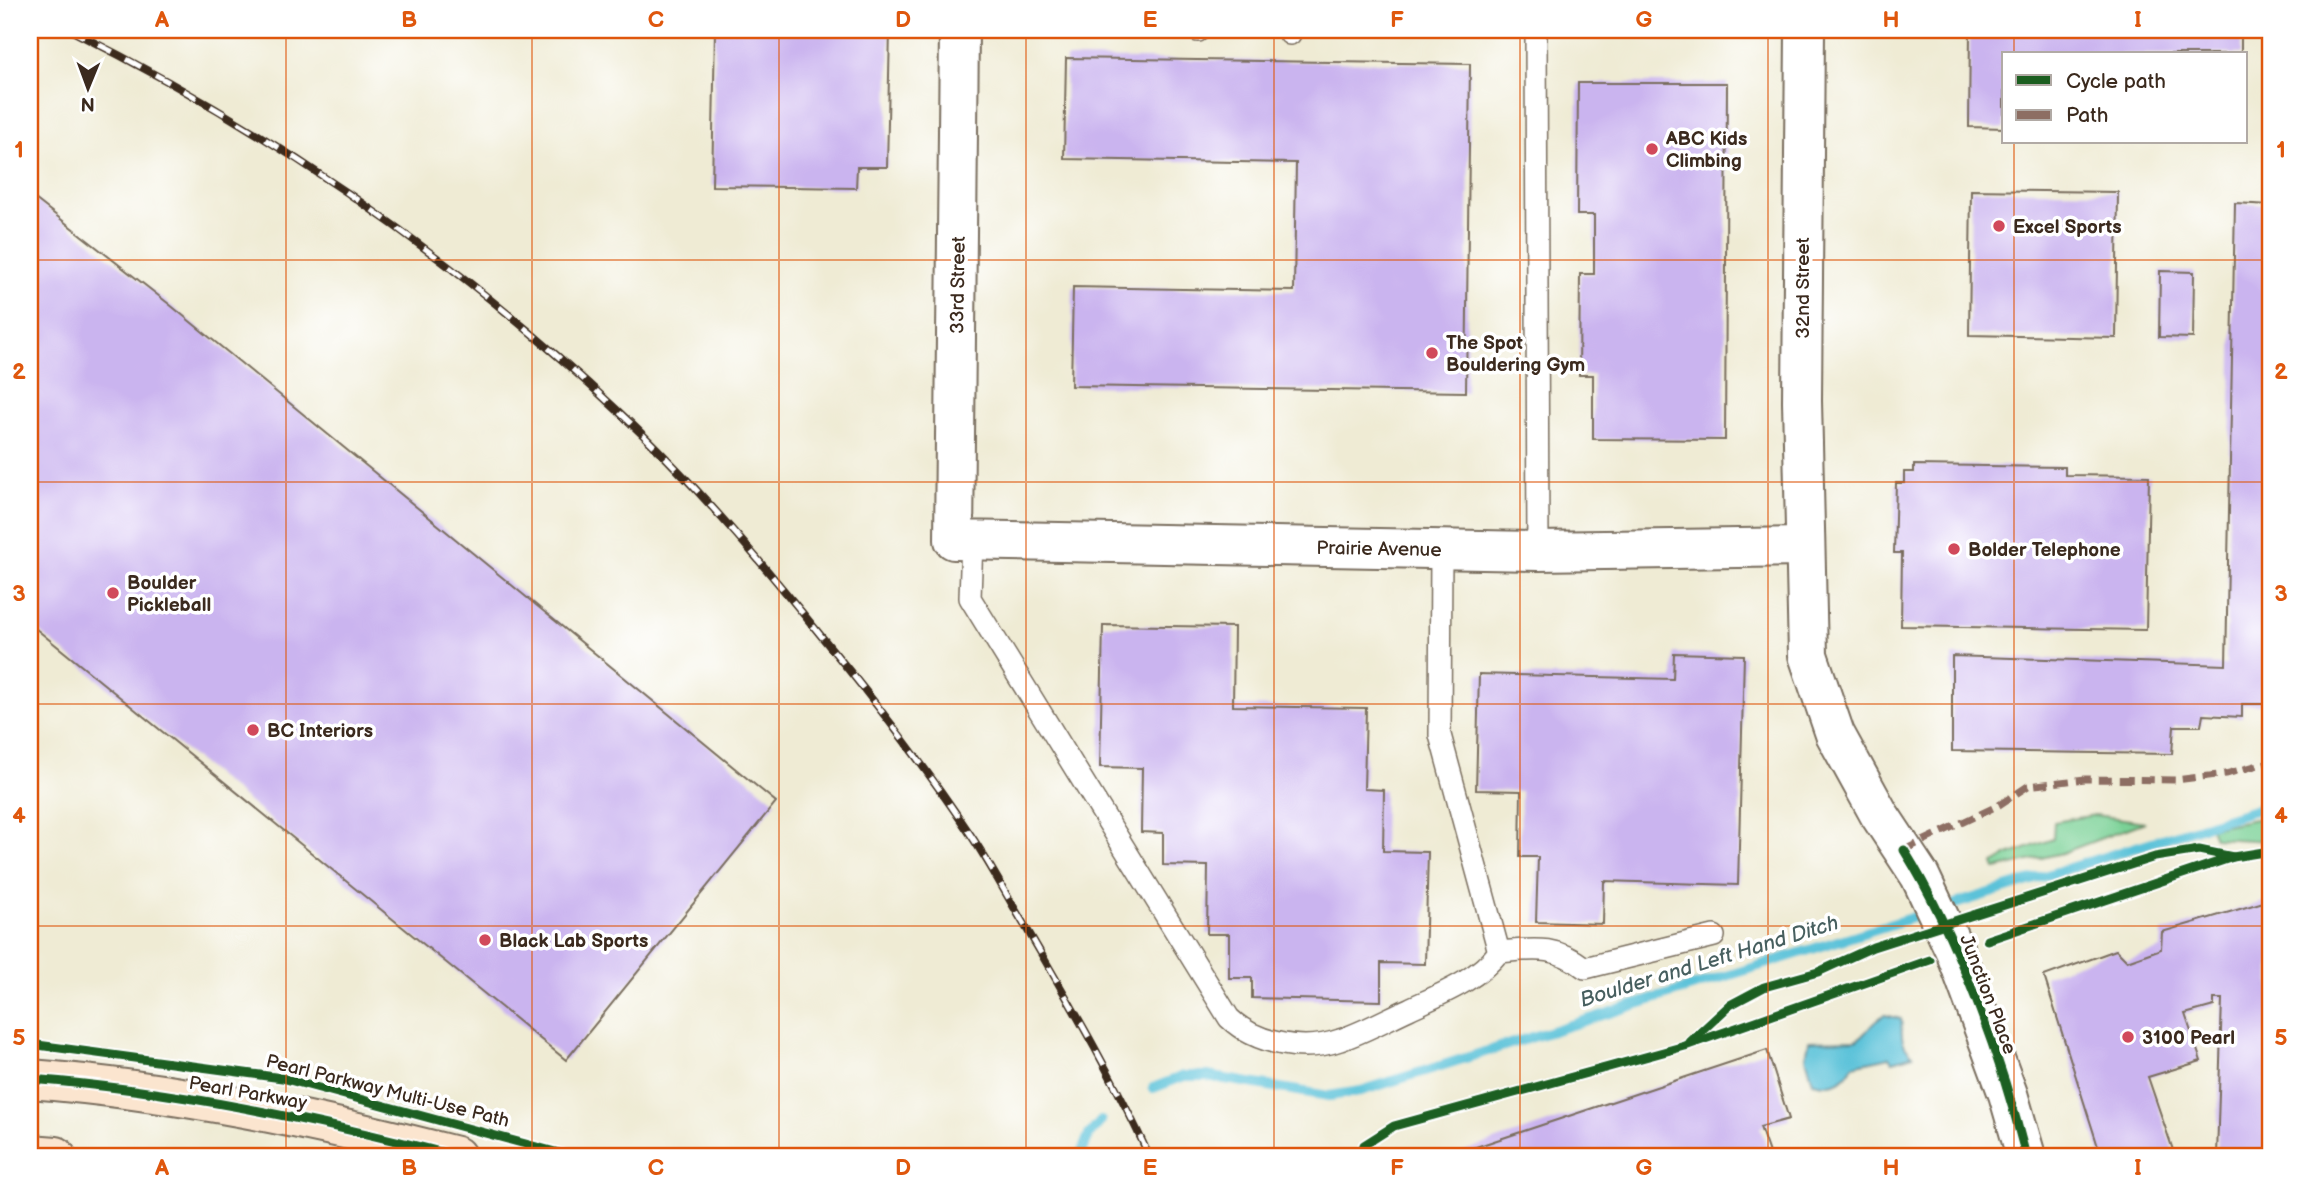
<svg xmlns="http://www.w3.org/2000/svg" width="2300" height="1186" font-family="'Balsamiq Sans',sans-serif">
	<rect width="100%" height="100%" fill="#fff"/>
	<filter id="ink" filterUnits="userSpaceOnUse"><feTurbulence type="fractalNoise" baseFrequency=".0143" numOctaves="2"/><feDisplacementMap in="SourceGraphic" scale="14" xChannelSelector="R" yChannelSelector="G"/><feConvolveMatrix kernelMatrix="1 2 1 2 8 2 1 2 1" color-interpolation-filters="sRGB"/></filter>
	<filter id="wash" filterUnits="userSpaceOnUse"><feTurbulence type="fractalNoise" baseFrequency=".00686" numOctaves="4" result="noise"/><feDisplacementMap in="SourceGraphic" scale="28" xChannelSelector="R" yChannelSelector="G"/><feGaussianBlur stdDeviation="1.57" result="paint"/><feColorMatrix in="noise" values="0 0 0 0 0 0 0 0 0 0 0 0 0 0 0 0 0 1.4 0 .05"/><feComposite in="paint" operator="in"/></filter>
	<g filter="url(#wash)">
		<rect width="100%" height="100%" fill="#efebd4"/>
		<g fill="#7ad196" stroke="#5a7e5a" stroke-width="2">
			<polygon points="2095,815 2145,822 2062,853 1996,869 1994,864 2009,855 2053,839 2054,822"/>
			<polygon points="2270,816 2270,841 2214,838 2210,828"/>
		</g>
		<path fill="#5cc2d9" stroke="#4c767c" stroke-width="2" d="M 1885,1015 L 1901,1019 C 1903,1034 1898,1042 1913,1055 L 1893,1061 L 1890,1057 L 1853,1065 C 1844,1083 1833,1087 1813,1082 L 1806,1057 L 1809,1041 L 1856,1040 C 1868,1034 1871,1021 1885,1015 Z"/>
		<g fill="none" stroke-linecap="round" stroke-linejoin="round">
			<g stroke="#5cc2d9" stroke-width="10">
				<path d="M 1153,1088 L 1184,1076 L 1207,1076 L 1329,1096 L 1361,1091 C 1665,998 1966,898 2270,805"/>
				<polyline points="1080,1156 1089,1135 1101,1121"/>
			</g>
		</g>
		<g id="blocks">
			<g fill="#cab4ef">
				<polygon points="715,30 890,30 887,167 857,167 856,188 712,186"/>
				<polygon points="1970,30 2241,30 2241,54 2004,54 2004,128 1969,127"/>
				<polygon points="1066,58 1470,64 1466,392 1071,386 1073,287 1294,291 1296,163 1064,159"/>
				<polygon points="1578,83 1727,83 1725,440 1593,439 1593,375 1579,375 1580,274 1594,274 1594,215 1577,215"/>
				<polygon points="1971,190 2118,192 2116,338 1969,335"/>
				<polygon points="30,195 169,304 776,802 566,1060 30,624"/>
				<polygon points="2235,203 2270,205 2270,704 2242,704 2242,717 2203,715 2201,726 2174,726 2172,754 1952,751 1952,656 2226,665"/>
				<polygon points="2160,271 2194,272 2193,338 2159,337"/>
				<polygon points="1914,465 2065,467 2065,475 2149,476 2146,630 1901,626 1902,553 1894,553 1896,483 1904,483 1904,472 1914,472"/>
				<polygon points="1103,625 1234,627 1233,706 1366,708 1364,789 1384,790 1383,851 1428,852 1425,964 1381,963 1381,1001 1252,998 1252,978 1229,978 1229,934 1207,934 1208,866 1163,865 1163,833 1141,832 1142,768 1100,767"/>
				<polygon points="1674,653 1744,655 1738,885 1604,881 1603,924 1536,922 1538,857 1520,857 1521,791 1476,790 1479,674 1673,679"/>
				<polygon points="2270,900 2270,1156 2217,1156 2222,999 2214,999 2214,1006 2185,1014 2201,1061 2148,1077 2175,1156 2101,1156 2044,976 2116,950 2127,961 2161,949 2162,932"/>
				<polygon points="1767,1050 1789,1119 1760,1127 1770,1156 1449,1156"/>
			</g>
		</g>
	</g>
	<g filter="url(#ink)">
		<use href="#blocks" fill-opacity="0" stroke="#7a6e5e" stroke-width="2"/>
		<g fill="none" stroke-linecap="round" stroke-linejoin="round">
			<defs>
				<g id="service">
					<polyline points="1536,30 1538,551"/>
					<polyline points="1198,31 1198,30"/>
					<polyline points="1290,34 1290,30"/>
					<path d="M 972,540 L 970,598 L 1229,1018 C 1256,1044 1304,1053 1340,1040 C 1364,1032 1387,1019 1409,1009 C 1443,993 1476,981 1499,952 C 1535,949 1555,945 1585,968 L 1714,936"/>
					<polyline points="1441,549 1440,735 1499,952"/>
				</g>
				<polyline id="minor" points="959,30 954,540 1538,551 1803,547"/>
				<polyline id="tertiary" points="1805,30 1802,401 1808,655 1835,734 1879,814 1920,876 1955,951 2008,1094 2026,1156"/>
				<g id="secondary">
					<path d="M 30,1079 C 174,1090 316,1120 456,1156"/>
					<polyline points="30,1154 56,1156"/>
				</g>
			</defs>
			<use href="#service" stroke="#7a6e5e" stroke-width="24"/>
			<use href="#minor" stroke="#7a6e5e" stroke-width="42"/>
			<use href="#tertiary" stroke="#7a6e5e" stroke-width="42"/>
			<use href="#secondary" stroke="#7a6e5e" stroke-width="42"/>
			<use href="#service" stroke="#fff" stroke-width="21"/>
			<use href="#minor" stroke="#fff" stroke-width="38"/>
			<use href="#tertiary" stroke="#fff" stroke-width="38"/>
			<use href="#secondary" stroke="#fbe5cf" stroke-width="38"/>
			<defs>
				<path id="rail" d="M 70,30 C 271,130 456,258 619,412 C 693,481 759,559 822,637 C 873,699 922,762 966,828 C 989,861 1007,897 1028,931 C 1071,1005 1114,1078 1149,1156"/>
			</defs>
			<use href="#rail" stroke="#3b2a1e" stroke-width="8"/>
			<use href="#rail" stroke="#fff" stroke-width="5" stroke-dasharray="16" stroke-linecap="butt"/>
			<polyline stroke="#8d6e63" stroke-width="7" stroke-dasharray="14 7" stroke-linecap="butt" points="1904,850 1999,805 2028,786 2085,779 2175,780 2226,774 2270,762"/>
			<defs>
				<g id="cycleway">
					<path d="M 1904,850 C 1957,935 2001,1058 2026,1156"/>
					<polyline points="1987,940 2233,857 2270,851"/>
					<polyline points="1690,1042 1730,1005 1764,987 1818,972 1873,947 2155,857 2199,850 2233,857"/>
					<polyline points="30,1044 282,1078 570,1156"/>
					<path d="M 30,1079 C 174,1090 316,1120 456,1156"/>
					<polyline points="1361,1156 1364,1145 1394,1126 1685,1046 1930,960"/>
				</g>
			</defs>
			<use href="#cycleway" stroke="#fff" stroke-width="13"/>
			<use href="#cycleway" stroke="#1b5e20" stroke-width="9"/>
		</g>
	</g>
	<path fill="none" stroke="#df570d" stroke-width="2" stroke-opacity="0.55" d="M 286,30 L 286,1156M 532,30 L 532,1156M 779,30 L 779,1156M 1026,30 L 1026,1156M 1274,30 L 1274,1156M 1520,30 L 1520,1156M 1768,30 L 1768,1156M 2014,30 L 2014,54M 2014,142 L 2014,1156M 30,260 L 2270,260M 30,482 L 2270,482M 30,704 L 2270,704M 30,926 L 2270,926"/>
	<g fill="#d1495b" stroke="#fff" stroke-width="2.5">
		<circle cx="1652" cy="149" r="7"/>
		<circle cx="1999" cy="226" r="7"/>
		<circle cx="1432" cy="353" r="7"/>
		<circle cx="1954" cy="549" r="7"/>
		<circle cx="113" cy="593" r="7"/>
		<circle cx="253" cy="730" r="7"/>
		<circle cx="485" cy="940" r="7"/>
		<circle cx="2128" cy="1037" r="7"/>
	</g>
	<g text-anchor="middle" stroke-width="7" stroke-linejoin="round" paint-order="stroke">
		<g font-size="19" font-weight="bold" fill="#3b2a1e" stroke="#fff" text-anchor="start">
			<text x="1666" y="145">ABC Kids<tspan x="1666" dy="22">Climbing</tspan></text>
			<text x="2013" y="233">Excel Sports</text>
			<text x="1446" y="349">The Spot<tspan x="1446" dy="22">Bouldering Gym</tspan></text>
			<text x="1968" y="556">Bolder Telephone</text>
			<text x="127" y="589">Boulder<tspan x="127" dy="22">Pickleball</tspan></text>
			<text x="267" y="737">BC Interiors</text>
			<text x="499" y="947">Black Lab Sports</text>
			<text x="2142" y="1044">3100 Pearl</text>
		</g>
		<g font-size="19" fill="#3b2a1e" stroke="#fff">
			<text transform="translate(957 285) rotate(-89)" y="7">33rd Street</text>
			<text transform="translate(1802 288) rotate(-90)" y="7">32nd Street</text>
			<text transform="translate(1379 548) rotate(1)" y="7">Prairie Avenue</text>
			<text transform="translate(1989 994) rotate(69)" y="7">Junction Place</text>
			<text transform="translate(388 1090) rotate(14)" y="7">Pearl Parkway Multi-Use Path</text>
			<text transform="translate(248 1092) rotate(10)" y="7">Pearl Parkway</text>
		</g>
		<g font-size="21" font-style="italic" fill="#475f5f" stroke="#fff">
			<text transform="translate(1709 961) rotate(-17)" y="7">Boulder and Left Hand Ditch</text>
		</g>
	</g>
	<rect width="2300" height="1186" fill="none" stroke="#fff" stroke-width="77"/>
	<rect x="2002" y="52" width="245" height="91" fill="#ffffff" stroke="#b1aaa5" stroke-width="2"/>
	<rect x="2016" y="75" width="35" height="10" fill="#1b5e20" stroke="#b1aaa5" stroke-width="2"/>
	<text x="2066" y="88" font-size="21" fill="#3b2a1e">Cycle path</text>
	<rect x="2016" y="110" width="35" height="10" fill="#8d6e63" stroke="#b1aaa5" stroke-width="2"/>
	<text x="2066" y="122" font-size="21" fill="#3b2a1e">Path</text>
	<g transform="translate(88 88) rotate(181)" stroke="#ffffff" stroke-width="5" paint-order="stroke">
	<path d="M0-5L12 26L0 18L-12 26Z" fill="#3b2a1e"/>
	<text y="-10" font-size="19" font-weight="bold" text-anchor="middle" fill="#3b2a1e">N</text>
	</g>
	<rect x="38" y="38" width="2224" height="1110" fill="none" stroke="#df570d" stroke-width="2.5"/>
	<g font-size="23" text-anchor="middle" font-weight="bold" fill="#df570d">
		<text x="162" y="27">A</text>
		<text x="409" y="27">B</text>
		<text x="656" y="27">C</text>
		<text x="903" y="27">D</text>
		<text x="1150" y="27">E</text>
		<text x="1397" y="27">F</text>
		<text x="1644" y="27">G</text>
		<text x="1891" y="27">H</text>
		<text x="2138" y="27">I</text>
		<text x="19" y="157">1</text>
		<text x="2281" y="157">1</text>
		<text x="19" y="379">2</text>
		<text x="2281" y="379">2</text>
		<text x="19" y="601">3</text>
		<text x="2281" y="601">3</text>
		<text x="19" y="823">4</text>
		<text x="2281" y="823">4</text>
		<text x="19" y="1045">5</text>
		<text x="2281" y="1045">5</text>
		<text x="162" y="1175">A</text>
		<text x="409" y="1175">B</text>
		<text x="656" y="1175">C</text>
		<text x="903" y="1175">D</text>
		<text x="1150" y="1175">E</text>
		<text x="1397" y="1175">F</text>
		<text x="1644" y="1175">G</text>
		<text x="1891" y="1175">H</text>
		<text x="2138" y="1175">I</text>
	</g>
</svg>
